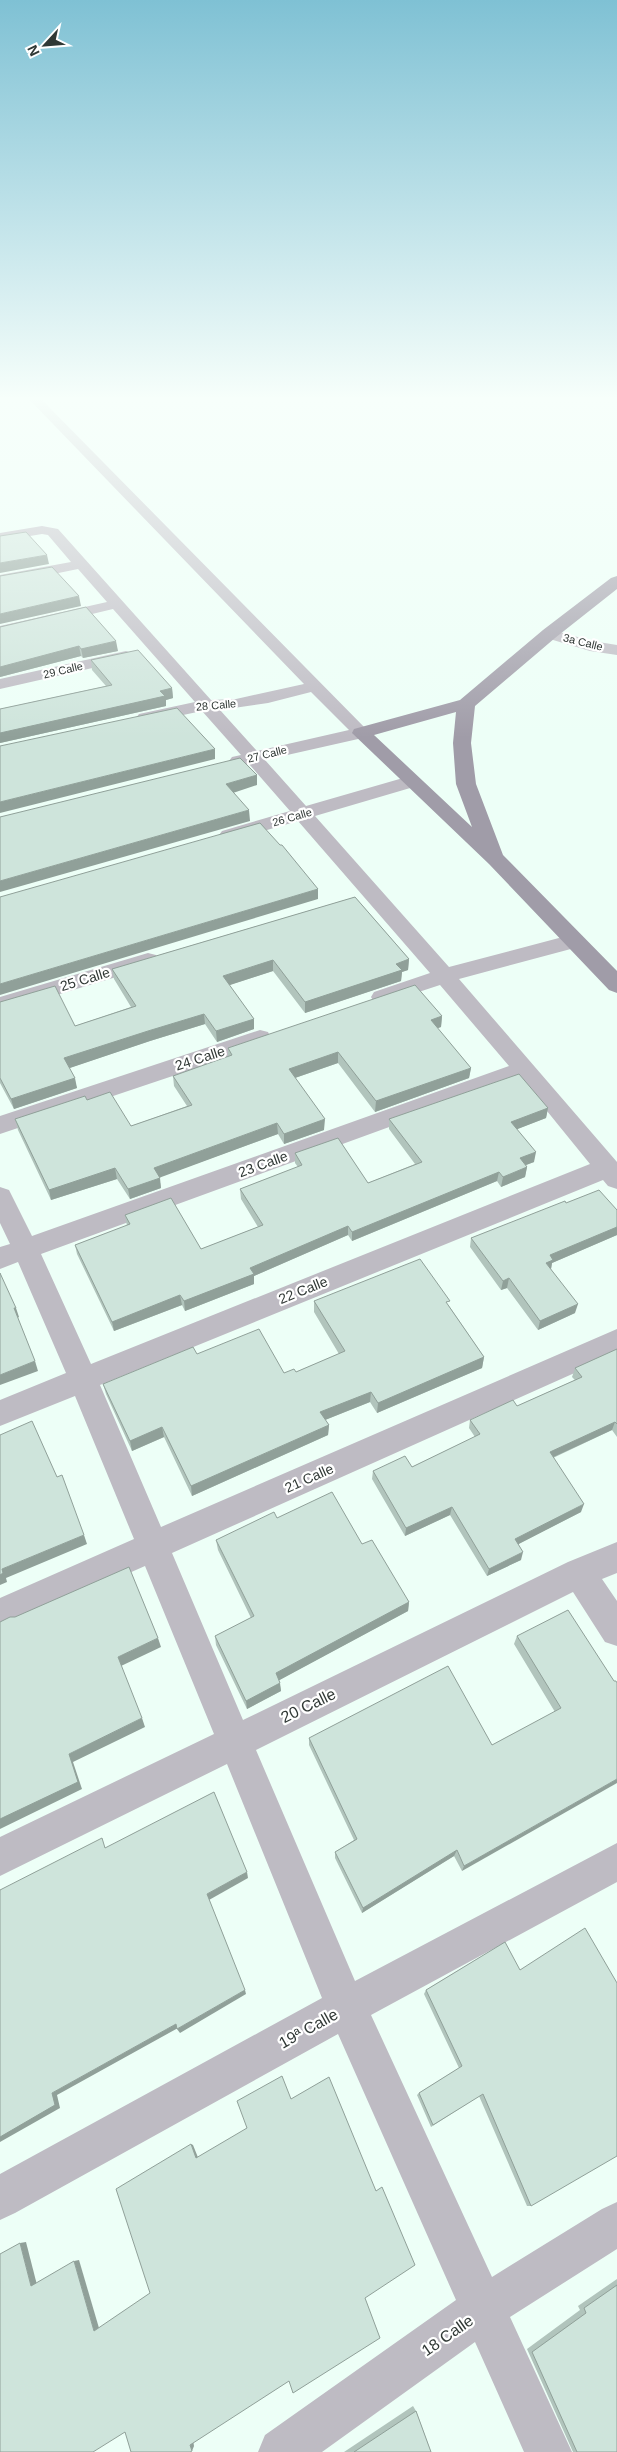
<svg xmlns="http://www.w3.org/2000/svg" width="617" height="2452" font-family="Arial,sans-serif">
	<rect width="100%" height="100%" fill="#edfff7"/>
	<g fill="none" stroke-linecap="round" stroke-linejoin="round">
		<g fill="#bebbc3" fill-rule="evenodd">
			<path d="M 25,395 L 37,395 L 370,733 L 367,737 L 265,760 L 306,806 L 403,778 L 417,778 L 419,782 L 417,786 L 315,816 L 449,967 L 574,934 L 582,936 L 585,941 L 582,946 L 459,979 L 617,1162 L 617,1189 L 608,1186 L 603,1180 L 100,1385 L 161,1527 L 617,1329 L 617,1354 L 172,1553 L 243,1720 L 568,1562 L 617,1542 L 617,1573 L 602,1579 L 617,1601 L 617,1646 L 605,1642 L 573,1592 L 256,1750 L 355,1981 L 617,1843 L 617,1882 L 371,2015 L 492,2277 L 602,2209 L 617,2202 L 617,2249 L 510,2317 L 572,2452 L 524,2452 L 475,2342 L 322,2452 L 258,2452 L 265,2435 L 456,2300 L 338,2034 L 15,2213 L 0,2220 L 0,2174 L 322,1998 L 227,1764 L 0,1876 L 0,1837 L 214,1734 L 145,1566 L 0,1630 L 0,1598 L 134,1539 L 75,1396 L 0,1426 L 0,1400 L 66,1373 L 18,1262 L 0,1269 L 0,1247 L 10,1244 L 0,1223 L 0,1187 L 9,1190 L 32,1236 L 509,1066 L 440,985 L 382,1004 L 374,1002 L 371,997 L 374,992 L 430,973 L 298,821 L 229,841 L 222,839 L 219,835 L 222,831 L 290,811 L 249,764 L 238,766 L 232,765 L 229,761 L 232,757 L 241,755 L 202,711 L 145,723 L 139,722 L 136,718 L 139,714 L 195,702 L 113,609 L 0,636 L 0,626 L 107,602 L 78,569 L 0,585 L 0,575 L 71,562 L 48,535 L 42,534 L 0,541 L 0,533 L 42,526 L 58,529 L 211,700 L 236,699 L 304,684 ZM 311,692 L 349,730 L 257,751 L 220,710 L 268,703 ZM 521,1079 L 590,1164 L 91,1364 L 41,1254 Z"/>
			<polygon points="549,629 592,641 617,645 617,655 590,651 543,637 541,634"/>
			<polygon points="126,651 132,653 134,656 132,659 0,689 0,679"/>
			<polygon points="148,953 156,955 159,960 156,965 0,1012 0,997"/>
			<polygon points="260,1030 268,1032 271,1038 268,1044 0,1134 0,1116"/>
		</g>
		<path fill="#a09ca8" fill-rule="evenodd" d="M 617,576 L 617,589 L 555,638 L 475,706 L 471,743 L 476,784 L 503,855 L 617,971 L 617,993 L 609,990 L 489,864 L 352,733 L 354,729 L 460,700 L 543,630 L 611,578 ZM 456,712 L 453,743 L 456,784 L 472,827 L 374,735 Z"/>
	</g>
	<g fill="#b1c4bc">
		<polygon points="0,627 118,651 83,658 81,656 0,677"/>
		<polygon points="91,660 172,688 173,698 166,700 166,706 0,743 0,709 106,686 92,670"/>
		<polygon points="355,897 409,959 408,970 402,972 401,981 305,1013 273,971 229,985 254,1019 254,1029 217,1042 205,1024 150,1041 69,1068 77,1088 14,1109 0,1083 0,1002 75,1026 131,1007 114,979 112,969"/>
		<polygon points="442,1016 441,1027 437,1028 471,1068 469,1078 375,1112 338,1063 295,1078 324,1130 284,1144 278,1134 159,1177 161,1188 130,1199 117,1179 51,1200 18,1130 15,1119 87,1100 131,1126 187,1106 174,1086 173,1076 228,1057 228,1048"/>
		<polygon points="548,1108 546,1118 517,1129 534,1162 526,1165 527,1167 525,1177 501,1187 497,1181 352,1241 348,1235 254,1276 254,1284 185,1311 182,1305 114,1331 77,1254 75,1245 127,1226 125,1215 201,1249 258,1227 241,1199 240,1189 298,1167 295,1163 295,1153 368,1183 415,1164 389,1129 389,1119"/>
		<polygon points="566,1203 617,1210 617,1235 552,1263 551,1269 575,1313 538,1330 507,1288 501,1290 470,1247 471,1238"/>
		<polygon points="314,1301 449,1306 484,1357 482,1368 377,1413 370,1402 325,1420 329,1425 328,1435 192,1496 164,1437 132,1451 106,1394 103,1384 197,1354 284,1373 296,1372 339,1354 314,1312"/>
		<polygon points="617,1349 617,1437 612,1430 553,1458 581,1512 518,1544 521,1560 487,1576 450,1515 405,1536 372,1479 373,1471 412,1467 475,1437 469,1428 470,1420 517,1406 575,1380 572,1377 575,1368"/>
		<polygon points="277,1518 362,1544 409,1602 408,1611 279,1680 281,1691 247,1709 216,1645 215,1636 251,1618 218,1550 216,1540"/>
		<polygon points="517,1636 614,1681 462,1871 454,1856 362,1913 335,1858 335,1852 354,1840 309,1745 309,1738 492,1745 555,1712 514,1644"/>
		<polygon points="505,1942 531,2206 527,2206 479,2096 431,2127 417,2095 419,2093 459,2068 424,1994 426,1990"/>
		<polygon points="617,2279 617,2452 573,2452 527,2349 580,2310 578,2306"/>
		<polygon points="413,2406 416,2411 431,2452 344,2452"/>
	</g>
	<g fill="#90a099">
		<polygon points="47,555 49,564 0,573 0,563"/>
		<polygon points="79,596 81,606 0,624 0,614"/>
		<polygon points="116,641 118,651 83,658 81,649"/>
		<polygon points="79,646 81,656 0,677 0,667"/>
		<polygon points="172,688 173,698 166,700 166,706 0,743 0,733"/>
		<polygon points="215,749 215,759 0,813 0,802"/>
		<polygon points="257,775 257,785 227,795 226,784"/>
		<polygon points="249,810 250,821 0,892 0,881"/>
		<polygon points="318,889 318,899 0,995 0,984"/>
		<polygon points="409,959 408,970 402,972 401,981 305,1013 305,1002 396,964"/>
		<polygon points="273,960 273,971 224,987 223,976"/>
		<polygon points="204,1014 205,1024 150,1041 67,1069 64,1058 148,1031"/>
		<polygon points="442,1016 441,1027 430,1031 431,1020"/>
		<polygon points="254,1019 254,1029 217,1042 216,1031"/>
		<polygon points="338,1052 338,1063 289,1080 289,1069"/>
		<polygon points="471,1068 469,1078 375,1112 376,1101"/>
		<polygon points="75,1078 77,1088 14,1109 11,1099"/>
		<polygon points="548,1108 546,1118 510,1132 511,1122"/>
		<polygon points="325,1119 324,1130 284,1144 284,1134"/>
		<polygon points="277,1123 278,1134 156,1179 154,1168"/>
		<polygon points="536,1152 534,1162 518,1168 520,1158"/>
		<polygon points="527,1167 525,1177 501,1187 503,1177"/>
		<polygon points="115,1168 117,1179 51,1200 49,1190"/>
		<polygon points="499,1172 497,1181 352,1241 352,1232"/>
		<polygon points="160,1178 161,1188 130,1199 128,1189"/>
		<polygon points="348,1226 348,1235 254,1276 254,1284 185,1311 184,1301 250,1268"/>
		<polygon points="617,1227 617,1235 552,1263 551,1269 546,1263 550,1255"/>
		<polygon points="509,1278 507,1288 501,1290 503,1281"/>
		<polygon points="180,1295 182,1305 114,1331 112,1322"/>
		<polygon points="578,1304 575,1313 538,1330 540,1321"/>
		<polygon points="14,1308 16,1308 19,1317 17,1318"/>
		<polygon points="484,1357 482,1368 377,1413 378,1403"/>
		<polygon points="35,1361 38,1371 0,1385 0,1375"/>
		<polygon points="371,1392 370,1402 320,1422 320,1412"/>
		<polygon points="615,1422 612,1430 547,1460 550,1452"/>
		<polygon points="329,1425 328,1435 192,1496 191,1486"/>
		<polygon points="162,1427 164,1437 132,1451 130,1441"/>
		<polygon points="584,1504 581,1512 513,1547 515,1539"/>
		<polygon points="452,1507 450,1515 405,1536 406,1528"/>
		<polygon points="84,1535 87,1544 6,1578 7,1582 0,1585 0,1575 2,1569"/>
		<polygon points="523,1552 521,1560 487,1576 489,1569"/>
		<polygon points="409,1602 408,1611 276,1682 276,1673"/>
		<polygon points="158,1638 161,1647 121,1666 118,1657"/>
		<polygon points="280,1683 281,1691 247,1709 246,1701"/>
		<polygon points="142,1718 145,1727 73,1762 82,1789 0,1829 0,1819 69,1754"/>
		<polygon points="617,1779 617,1783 462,1871 464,1866"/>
		<polygon points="457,1850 454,1856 362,1913 363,1908"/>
		<polygon points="247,1872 248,1878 209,1900 207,1894"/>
		<polygon points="245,1990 246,1994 180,2033 177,2029"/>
		<polygon points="176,2024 178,2028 57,2095 60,2108 0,2142 0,2137 52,2093"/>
		<polygon points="191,2144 193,2145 199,2160 196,2158"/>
		<polygon points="26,2242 37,2285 31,2286 20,2243"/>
		<polygon points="79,2260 99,2328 94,2331 74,2261"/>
		<polygon points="193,2440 194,2446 192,2451 190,2445"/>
	</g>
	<g fill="#cee4db" stroke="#90a099">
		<polygon points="26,532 47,555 0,563 0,536"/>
		<polygon points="52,567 79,596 0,614 0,576"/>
		<polygon points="86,607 116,641 81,649 79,646 0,667 0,627"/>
		<polygon points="138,650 172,688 160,691 165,696 0,733 0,709 112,685 91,660"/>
		<polygon points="177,708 215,749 0,802 0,746"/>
		<polygon points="240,758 257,775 226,784 249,810 0,881 0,817"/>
		<polygon points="260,823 280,845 282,845 318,889 0,984 0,897"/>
		<polygon points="355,897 409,959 396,964 402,970 305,1002 273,960 223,976 254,1019 216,1031 204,1014 148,1031 64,1058 75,1078 11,1099 0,1078 0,1002 55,986 75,1026 136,1006 112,969"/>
		<polygon points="415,985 442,1016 431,1020 471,1068 376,1101 338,1052 289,1069 325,1119 284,1134 277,1123 154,1168 160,1178 128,1189 115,1168 49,1190 15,1119 85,1096 87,1100 110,1092 131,1126 192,1105 173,1076 232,1055 228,1048"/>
		<polygon points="519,1074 548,1108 511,1122 536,1152 520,1158 527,1167 503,1177 499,1172 352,1232 348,1226 250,1268 254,1274 184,1301 180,1295 112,1322 75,1245 130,1224 125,1215 171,1198 201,1249 263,1225 240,1189 302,1165 295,1153 338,1138 368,1183 422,1162 389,1119"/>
		<polygon points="599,1190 617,1210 617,1227 550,1255 553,1260 546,1263 578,1304 540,1321 509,1278 503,1281 471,1238 565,1201 566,1203"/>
		<polygon points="420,1259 450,1301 446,1302 484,1357 378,1403 371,1392 320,1412 329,1425 191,1486 162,1427 130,1441 103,1384 193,1347 197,1354 259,1329 284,1373 294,1369 296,1372 345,1351 314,1301"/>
		<polygon points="0,1273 16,1308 14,1308 35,1361 0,1375"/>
		<polygon points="617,1349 617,1424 615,1422 550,1452 584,1504 515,1539 523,1552 489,1569 452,1507 406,1528 373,1471 405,1456 412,1467 480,1434 470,1420 513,1400 517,1406 582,1377 575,1368"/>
		<polygon points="32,1421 57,1477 62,1475 84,1535 2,1569 3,1573 0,1575 0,1435"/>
		<polygon points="332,1492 362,1544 372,1540 409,1602 276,1673 280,1683 246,1701 215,1636 254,1616 216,1540 274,1512 277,1518"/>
		<polygon points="129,1567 158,1638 118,1657 142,1718 69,1754 78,1782 0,1819 0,1622 10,1617 15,1617"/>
		<polygon points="568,1610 614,1681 616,1681 617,1683 617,1779 464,1866 457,1850 363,1908 335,1852 357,1839 309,1738 448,1666 492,1745 561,1708 517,1636"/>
		<polygon points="214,1792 247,1872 207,1894 245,1990 177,2029 176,2024 52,2093 55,2105 0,2137 0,1890 102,1838 105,1848"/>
		<polygon points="585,1928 617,1983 617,2156 531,2206 483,2094 433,2125 419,2093 462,2066 426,1990 505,1942 520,1970"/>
		<polygon points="282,2076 291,2099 329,2077 376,2191 382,2187 415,2265 365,2298 380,2338 293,2393 289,2381 190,2445 192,2451 190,2452 131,2452 125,2432 93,2452 0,2452 0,2254 20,2243 31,2286 74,2261 94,2331 150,2293 116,2189 191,2144 196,2158 247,2128 237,2101"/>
		<polygon points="617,2285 617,2452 577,2452 532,2352 586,2313 584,2308"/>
		<polygon points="416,2411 431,2452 354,2452"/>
	</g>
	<linearGradient id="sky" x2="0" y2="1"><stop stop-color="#7fc1d4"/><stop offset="0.54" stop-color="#f7fffb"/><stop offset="1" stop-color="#f7fffb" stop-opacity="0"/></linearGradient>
	<rect width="617" height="738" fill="url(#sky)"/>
	<g text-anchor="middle" stroke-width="4.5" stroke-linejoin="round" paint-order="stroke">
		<g font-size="11" fill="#303835" stroke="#fff">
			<text transform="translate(583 642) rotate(14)" y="4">3a Calle</text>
			<text transform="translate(63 670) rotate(-13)" y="4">29 Calle</text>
			<text transform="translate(216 705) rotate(-5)" y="4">28 Calle</text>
			<text transform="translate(267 754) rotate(-14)" y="4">27 Calle</text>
			<text transform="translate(292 817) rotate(-16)" y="4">26 Calle</text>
		</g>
		<g font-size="14" fill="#303835" stroke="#fff">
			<text transform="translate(85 979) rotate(-17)" y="5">25 Calle</text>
			<text transform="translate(200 1058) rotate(-18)" y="5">24 Calle</text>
			<text transform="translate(263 1164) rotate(-20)" y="5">23 Calle</text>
			<text transform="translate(303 1290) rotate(-22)" y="5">22 Calle</text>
			<text transform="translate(309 1478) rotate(-24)" y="5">21 Calle</text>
		</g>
		<g font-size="16" fill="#303835" stroke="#fff">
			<text transform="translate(308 1705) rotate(-26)" y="6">20 Calle</text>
			<text transform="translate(308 2028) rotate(-29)" y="6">19ª Calle</text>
			<text transform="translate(447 2335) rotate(-35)" y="6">18 Calle</text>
		</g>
	</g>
	<g transform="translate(45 45) rotate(244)" stroke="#ffffff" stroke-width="4" paint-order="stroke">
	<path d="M0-4L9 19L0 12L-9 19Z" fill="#303835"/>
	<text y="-8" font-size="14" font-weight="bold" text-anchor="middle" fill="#303835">N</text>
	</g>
</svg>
